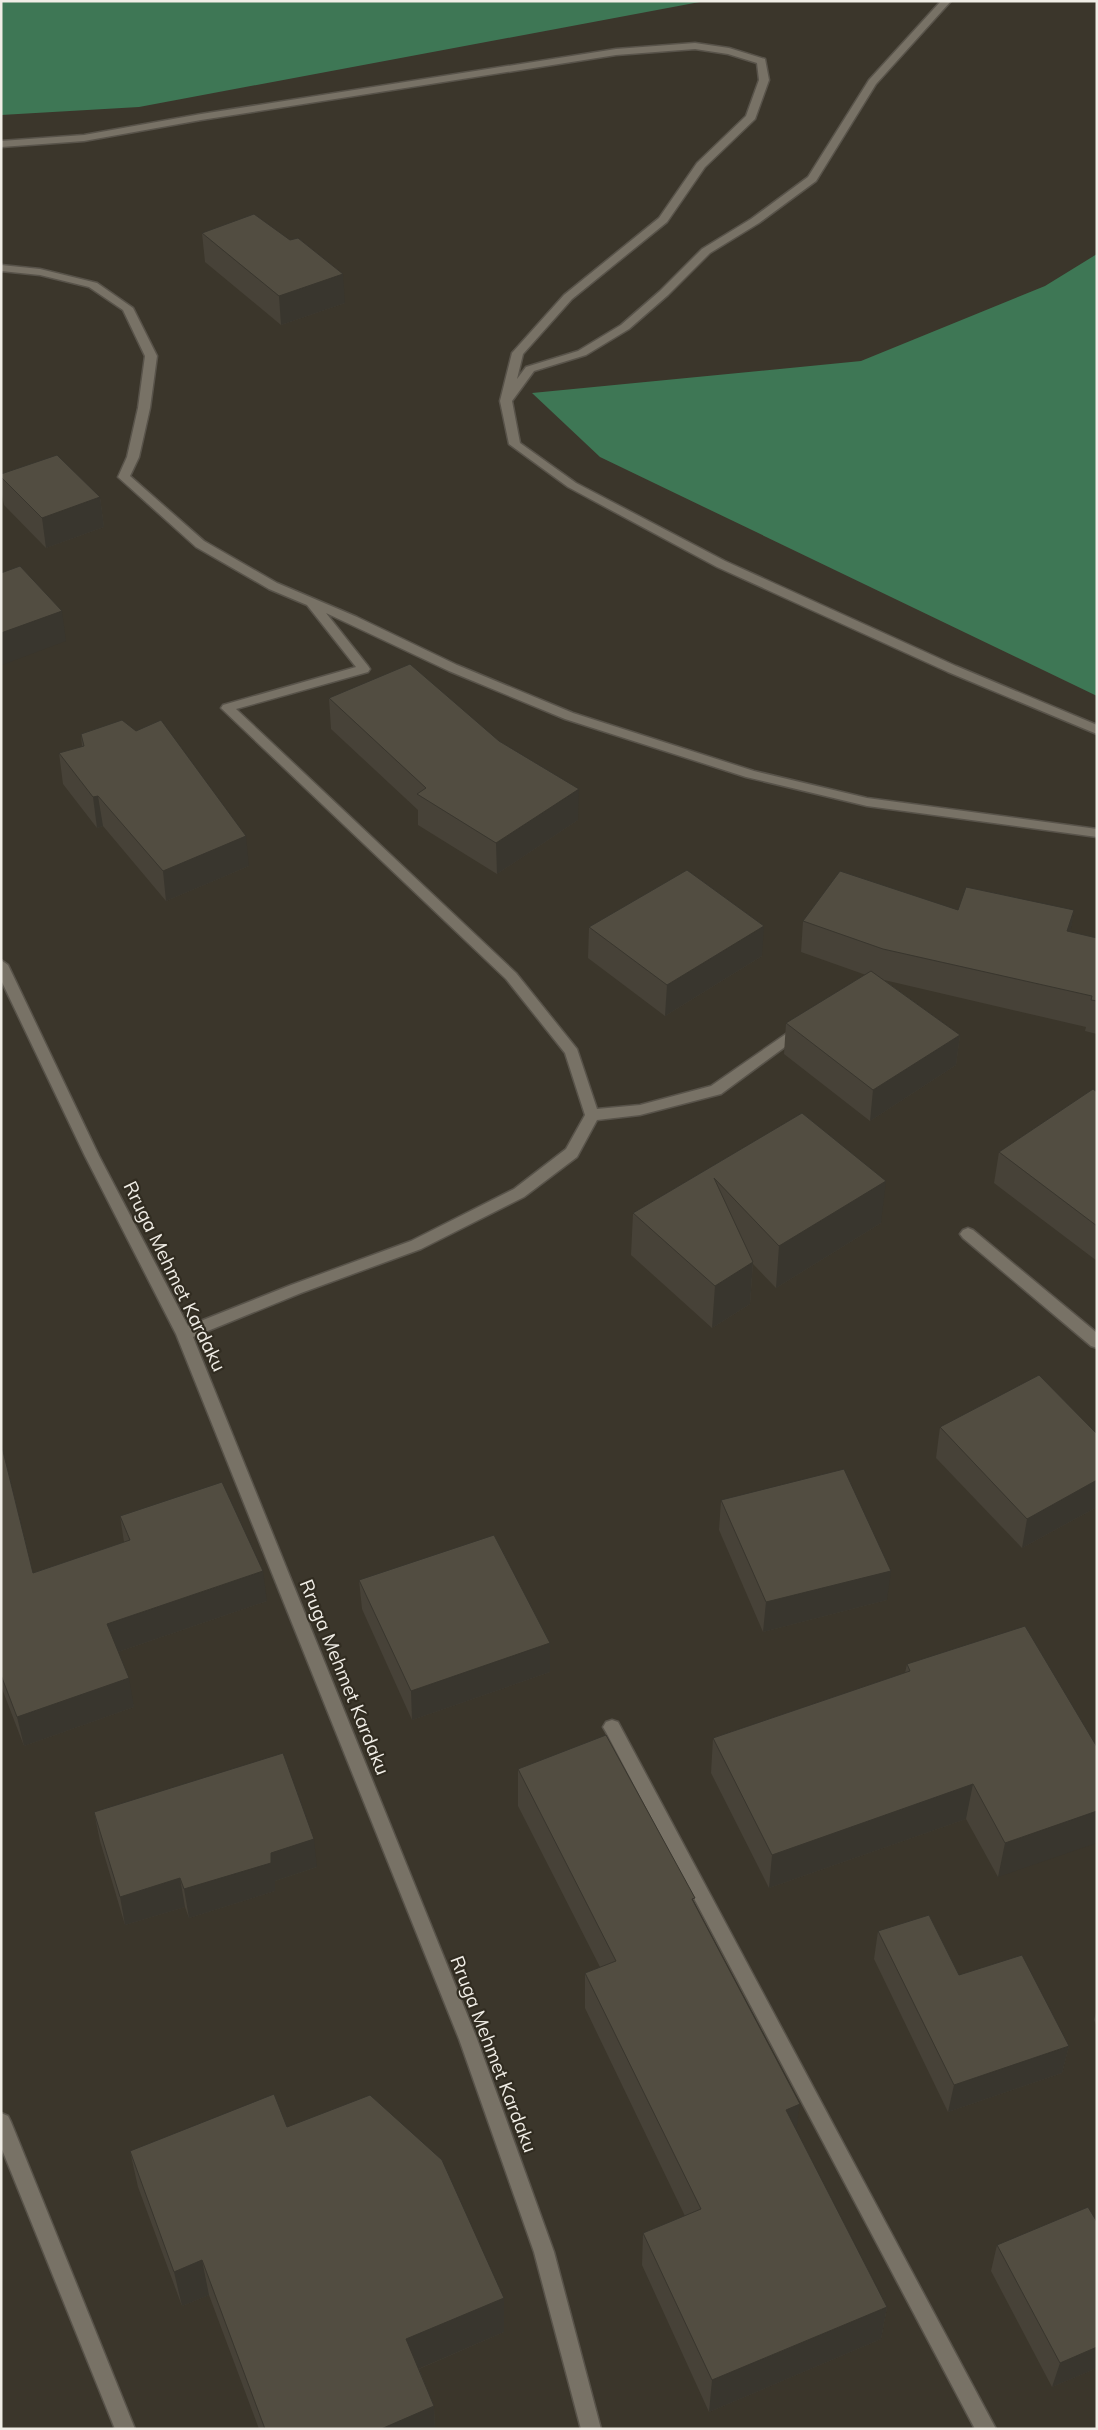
<svg xmlns="http://www.w3.org/2000/svg" width="1098" height="2430" font-family="Mulish,sans-serif">
	<rect width="100%" height="100%" fill="#3b362b"/>
	<g fill="#3e7755">
		<polygon points="1,1 705,1 139,107 1,115"/>
		<polygon points="1097,254 1097,696 600,457 532,393 861,361 1045,286"/>
	</g>
	<g fill="none" stroke-linecap="round" stroke-linejoin="round">
		<defs>
			<g id="minor">
				<polygon points="941,1 951,1 876,84 816,181 759,223 710,253 668,295 629,329 586,355 534,371 512,401 520,443 576,483 725,561 956,666 1097,725 1097,734 948,672 717,567 568,487 509,444 500,401 512,353 564,295 659,218 697,163 746,116 759,80 757,63 728,54 695,49 616,55 201,120 84,141 1,147 1,141 84,135 201,114 616,49 695,43 729,48 765,59 769,80 755,119 705,167 667,222 572,299 523,354 517,379 526,367 578,351 621,325 660,291 702,249 751,219 808,177 869,80"/>
				<polygon points="1,265 40,269 97,283 133,308 157,356 150,408 139,457 130,476 204,541 277,583 357,617 457,665 573,713 754,771 867,798 1097,829 1097,837 867,806 746,777 565,719 449,671 326,613 368,666 370,669 368,672 236,709 516,973 577,1049 597,1109 640,1105 711,1086 796,1027 801,1025 808,1030 721,1094 640,1115 597,1120 577,1157 524,1197 421,1249 301,1293 193,1337 477,2039 554,2252 601,2429 581,2429 534,2252 459,2039 176,1334 85,1156 1,980 1,960 8,965 99,1156 188,1326 291,1285 411,1241 514,1189 566,1149 585,1115 565,1053 506,979 221,708 223,705 356,667 307,605 269,589 196,547 118,477 127,457 138,408 145,356 123,310 89,287 40,275 1,271"/>
				<polygon points="968,1228 973,1230 1097,1333 1097,1348 1091,1346 963,1238 960,1234 963,1230"/>
				<polygon points="612,1720 618,1722 996,2429 975,2429 606,1732 603,1727 606,1722"/>
			</g>
			<polygon id="tertiary" points="1,2113 8,2116 11,2122 135,2429 115,2429 1,2147"/>
		</defs>
		<use href="#minor" stroke="#58534a" stroke-width="3"/>
		<use href="#tertiary" stroke="#58534a" stroke-width="3"/>
		<use href="#minor" fill="#787266" fill-rule="evenodd"/>
		<use href="#tertiary" fill="#787266" fill-rule="evenodd"/>
	</g>
	<g fill="#474238">
		<polygon points="202,233 290,240 345,303 281,325 205,262"/>
		<polygon points="1,474 100,497 104,527 46,548 4,505 1,490"/>
		<polygon points="329,698 578,820 497,874 418,825 418,810 331,729"/>
		<polygon points="81,734 249,866 166,901 103,826 97,828 63,784 59,753 82,747"/>
		<polygon points="1074,910 1070,932 1097,938 1097,1034 1085,1031 1086,1027 884,980 960,1035 956,1065 870,1121 784,1054 786,1023 866,975 801,952 803,921"/>
		<polygon points="589,927 762,956 665,1016 588,958"/>
		<polygon points="1097,1092 1097,1261 994,1183 999,1152"/>
		<polygon points="802,1113 881,1223 776,1288 753,1264 750,1304 712,1328 631,1255 633,1213"/>
		<polygon points="940,1427 1097,1434 1097,1507 1022,1548 936,1458"/>
		<polygon points="1,1443 33,1573 124,1542 120,1516 267,1601 118,1652 134,1707 24,1746 1,1686"/>
		<polygon points="721,1500 887,1600 763,1632 719,1530"/>
		<polygon points="359,1580 550,1672 412,1720 362,1609"/>
		<polygon points="907,1664 1097,1747 998,1877 966,1819 769,1888 711,1773 713,1738 905,1673"/>
		<polygon points="518,1769 695,1905 796,2130 887,2307 881,2339 709,2412 642,2265 643,2233 685,2216 585,2008 585,1973 600,1967 518,1806"/>
		<polygon points="94,1812 317,1867 275,1881 275,1891 189,1918 185,1907 125,1925 100,1841"/>
		<polygon points="878,1931 959,1975 1069,2046 1062,2073 948,2112 874,1959"/>
		<polygon points="1097,2008 1097,2027 1094,2020"/>
		<polygon points="287,2127 504,2298 504,2332 419,2369 434,2406 435,2429 259,2429 209,2295 182,2306 138,2187 130,2151"/>
		<polygon points="1097,2222 1097,2368 1052,2387 991,2271 997,2245"/>
	</g>
	<g fill="#39362e">
		<polygon points="343,274 345,303 281,325 279,296"/>
		<polygon points="100,497 104,527 46,548 42,518"/>
		<polygon points="62,611 66,641 2,665 1,657 1,633"/>
		<polygon points="579,789 578,820 497,874 496,843"/>
		<polygon points="98,796 103,826 97,828 93,797"/>
		<polygon points="246,836 249,866 166,901 163,871"/>
		<polygon points="1074,910 1069,941 1067,931"/>
		<polygon points="764,926 762,956 665,1016 667,985"/>
		<polygon points="960,1035 956,1065 870,1121 873,1090"/>
		<polygon points="886,1181 881,1223 776,1288 779,1246"/>
		<polygon points="753,1262 750,1304 712,1328 715,1286"/>
		<polygon points="1097,1480 1097,1507 1022,1548 1027,1519"/>
		<polygon points="263,1571 267,1601 112,1654 107,1624"/>
		<polygon points="891,1571 887,1600 763,1632 766,1602"/>
		<polygon points="550,1643 550,1672 412,1720 411,1691"/>
		<polygon points="129,1678 134,1707 24,1746 17,1717"/>
		<polygon points="973,1784 966,1819 769,1888 772,1855"/>
		<polygon points="1097,1811 1097,1843 998,1877 1005,1843"/>
		<polygon points="314,1839 317,1867 275,1881 275,1891 189,1918 184,1889 271,1853"/>
		<polygon points="180,1878 185,1907 125,1925 120,1897"/>
		<polygon points="1069,2046 1062,2073 948,2112 954,2085"/>
		<polygon points="800,2104 795,2138 786,2110"/>
		<polygon points="202,2260 209,2295 182,2306 174,2272"/>
		<polygon points="504,2298 504,2332 409,2373 406,2339"/>
		<polygon points="887,2307 881,2339 709,2412 712,2380"/>
		<polygon points="1097,2347 1097,2368 1052,2387 1060,2363"/>
		<polygon points="434,2406 435,2429 381,2429"/>
	</g>
	<g fill="#524d41" stroke="#39362e">
		<polygon points="254,214 290,240 298,238 343,274 279,296 202,233"/>
		<polygon points="57,455 100,497 42,518 1,477 1,474"/>
		<polygon points="20,566 62,611 1,633 1,573"/>
		<polygon points="410,664 499,741 579,789 496,843 417,794 426,788 329,698"/>
		<polygon points="122,720 136,731 161,720 246,836 163,871 98,796 93,797 59,753 84,746 81,734"/>
		<polygon points="687,870 764,926 667,985 589,927"/>
		<polygon points="840,871 958,910 966,887 1074,910 1067,931 1097,938 1097,1001 1091,1000 1092,996 883,949 803,921"/>
		<polygon points="871,971 960,1035 873,1090 786,1023"/>
		<polygon points="1093,1089 1097,1092 1097,1226 999,1152"/>
		<polygon points="802,1113 886,1181 779,1246 714,1178 753,1262 715,1286 633,1213"/>
		<polygon points="1039,1375 1097,1434 1097,1480 1027,1519 940,1427"/>
		<polygon points="1,1443 33,1573 130,1540 120,1516 222,1482 263,1571 107,1624 129,1678 17,1717 1,1675"/>
		<polygon points="844,1469 891,1571 766,1602 721,1500"/>
		<polygon points="494,1535 550,1643 411,1691 359,1580"/>
		<polygon points="1025,1626 1097,1747 1097,1811 1005,1843 973,1784 772,1855 713,1738 910,1671 907,1664"/>
		<polygon points="606,1735 695,1898 692,1899 800,2104 786,2110 887,2307 712,2380 643,2233 701,2209 585,1973 616,1961 518,1769"/>
		<polygon points="283,1753 314,1839 271,1853 271,1863 184,1889 180,1878 120,1897 94,1812"/>
		<polygon points="929,1915 959,1975 1022,1955 1069,2046 954,2085 878,1931"/>
		<polygon points="274,2094 287,2127 370,2095 442,2160 504,2298 406,2339 434,2406 381,2429 265,2429 202,2260 174,2272 130,2151"/>
		<polygon points="1088,2207 1097,2222 1097,2347 1060,2363 997,2245"/>
	</g>
	<g text-anchor="middle" stroke-width="4.5" stroke-linejoin="round" paint-order="stroke">
		<g font-size="19" fill="#f0ede6" stroke="#312c21">
			<text transform="translate(175 1276) rotate(64)" y="7">Rruga Mehmet Kardaku</text>
			<text transform="translate(345 1677) rotate(68)" y="7">Rruga Mehmet Kardaku</text>
			<text transform="translate(494 2054) rotate(69)" y="7">Rruga Mehmet Kardaku</text>
		</g>
	</g>
	<rect width="1098" height="2430" fill="none" stroke="#f0ede6" stroke-width="5"/>
</svg>
